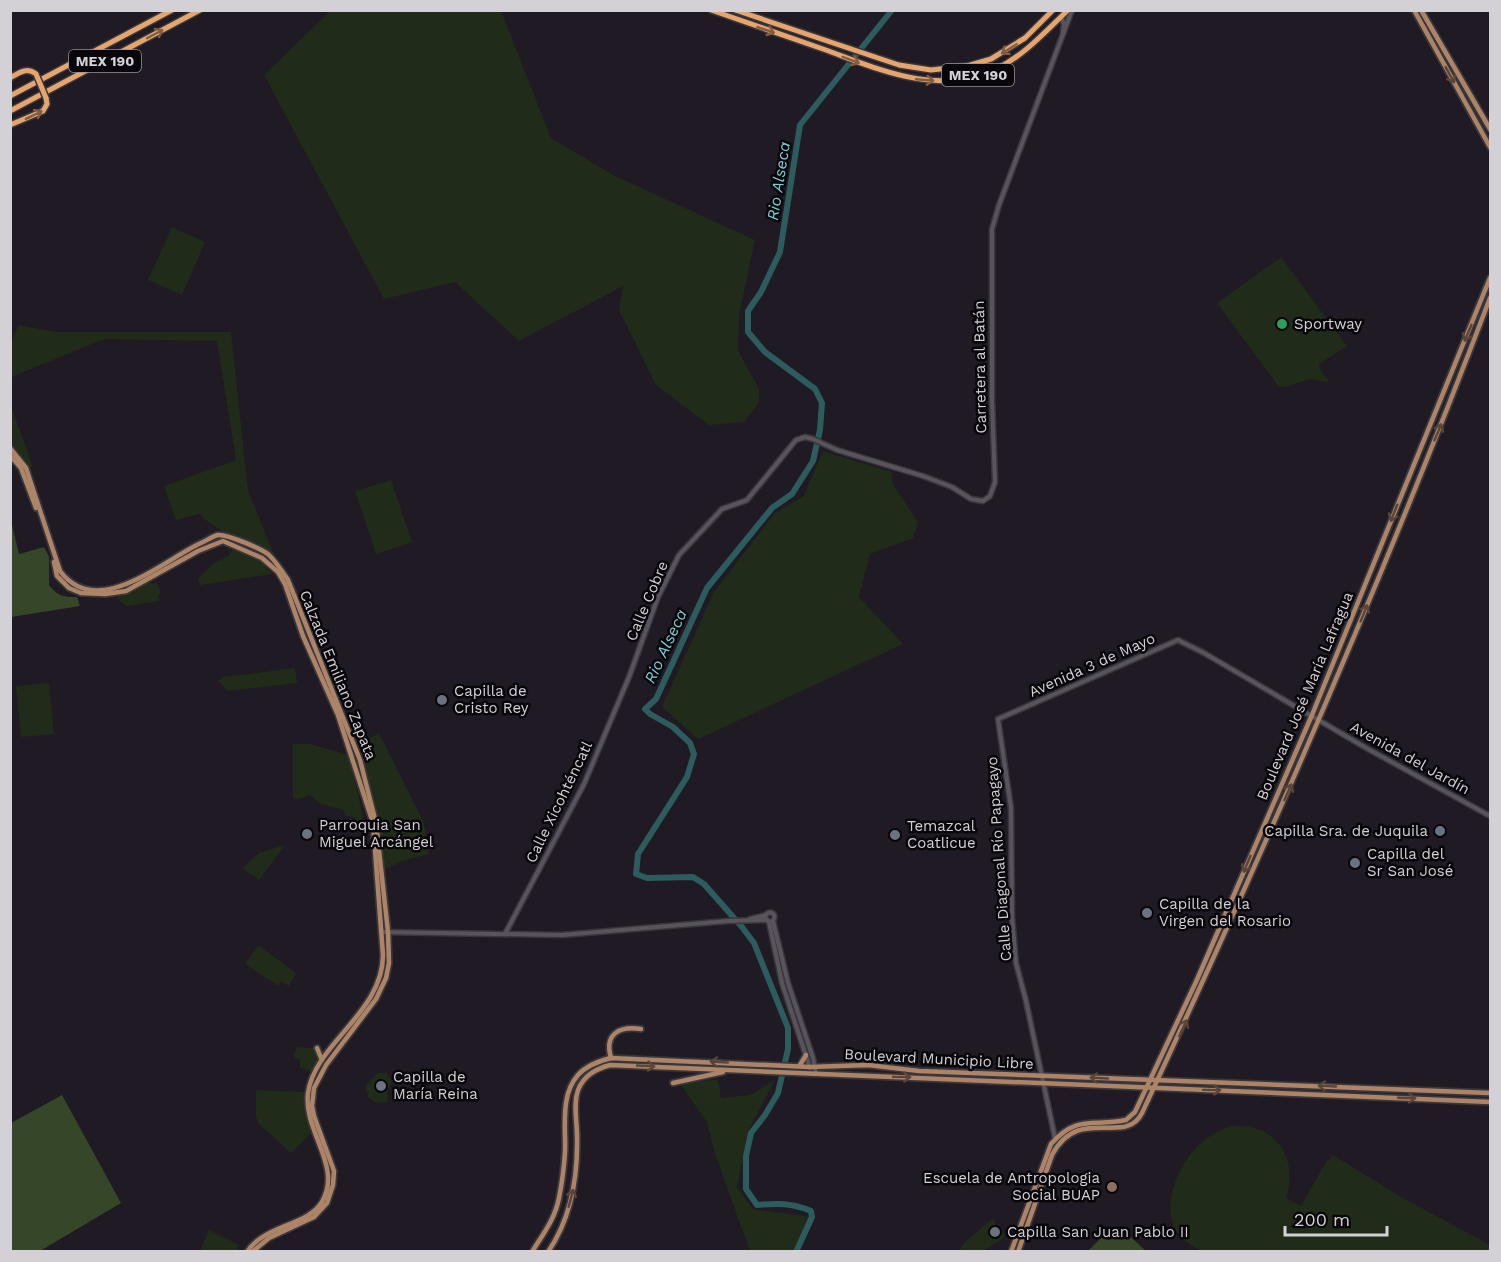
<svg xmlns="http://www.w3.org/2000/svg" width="1501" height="1262" font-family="'Work Sans',sans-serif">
	<rect width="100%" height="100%" fill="#1f1a23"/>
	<g fill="#202c19">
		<polygon points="330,11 501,11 551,138 615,176 755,240 739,315 738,351 759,389 759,403 744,422 709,425 656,385 619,310 623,286 519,341 455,282 384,299 264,75"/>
		<polygon points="172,227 205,242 182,295 148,280"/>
		<polygon points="1281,257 1347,346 1319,364 1320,369 1329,382 1310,379 1285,387 1279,387 1217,303"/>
		<path d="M 19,325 L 56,332 L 231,332 L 248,491 L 274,555 C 257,547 209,528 200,514 L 176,520 L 164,486 L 236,460 L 217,341 L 104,339 L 11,377 L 11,342 Z"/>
		<polygon points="10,403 33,467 29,467 11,446"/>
		<polygon points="823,451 892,472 892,483 918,522 913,538 870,554 859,597 903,644 698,739 662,707 714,592 775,513 804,496"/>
		<polygon points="391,480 412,542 376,554 355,491"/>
		<path d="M 233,549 L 262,563 L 272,574 L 200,585 L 198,578 C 204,573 208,568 213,564 C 223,556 225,563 233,549 Z"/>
		<polygon points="149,582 152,584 157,582 161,594 158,595 160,601 127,606 121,602 117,596"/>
		<polygon points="295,668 297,683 228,691 218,681 223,677"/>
		<polygon points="49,683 54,734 21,737 16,686"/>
		<polygon points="379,733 424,823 429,854 405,860 383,870 376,810 358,744"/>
		<polygon points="293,744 310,744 348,755 358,794 365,828 353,828 356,818 345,815 344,810 321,804 310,795 299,799 293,798"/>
		<polygon points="285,845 259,880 242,868 259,853"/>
		<polygon points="258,945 296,973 289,986 282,982 283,979 278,986 245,964"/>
		<polygon points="296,1047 313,1048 318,1052 319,1057 311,1071 300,1068 300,1060 294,1058"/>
		<polygon points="378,1073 386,1073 392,1081 387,1092 388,1103 374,1102 368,1097 366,1085"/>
		<polygon points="718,1079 721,1098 750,1095 775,1080 748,1131 737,1187 753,1209 812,1217 793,1251 750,1251 714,1151 707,1122 680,1084"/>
		<polygon points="256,1090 304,1092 305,1113 311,1133 291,1153 259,1124 256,1117"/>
		<path d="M 1232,1126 C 1276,1123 1299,1158 1286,1198 L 1301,1206 L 1327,1160 L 1329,1161 L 1333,1155 L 1401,1197 L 1490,1245 L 1490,1251 L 1202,1251 C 1196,1248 1188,1244 1183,1239 C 1157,1215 1176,1168 1197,1147 C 1206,1137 1219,1130 1232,1126 Z"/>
		<polygon points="992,1219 994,1219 995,1224 1005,1235 1004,1238 983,1251 959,1251 964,1243"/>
		<polygon points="209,1230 239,1245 236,1251 200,1251"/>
	</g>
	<g fill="#354629">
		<path d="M 11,521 L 19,554 L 44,547 L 49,557 L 49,585 C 58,596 63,597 77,597 L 80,606 L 11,617 Z"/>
		<polygon points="62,1095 121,1203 40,1251 11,1251 11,1123"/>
		<polygon points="1123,1230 1146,1251 1088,1251 1103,1236"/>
	</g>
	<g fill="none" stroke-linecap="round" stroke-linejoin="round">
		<path stroke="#2c5c5e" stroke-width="6" d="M 796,1252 L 812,1217 L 811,1211 C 792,1203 777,1203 757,1205 L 746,1189 L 746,1156 L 751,1133 L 765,1115 L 778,1093 L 788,1049 L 788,1028 L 754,943 L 742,927 L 704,884 L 693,877 L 647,878 L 636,874 L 638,854 L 687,777 L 694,754 L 690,743 L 673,727 L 650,714 L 645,709 L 656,699 L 707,588 L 772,508 L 792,494 L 813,461 L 820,430 L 822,403 L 815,389 L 765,352 L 748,332 L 748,311 L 761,292 L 780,252 L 800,125 L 892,10"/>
		<defs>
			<g id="minor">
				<polyline points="1061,17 1064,24 1063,32"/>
				<circle cx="770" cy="917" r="4.5"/>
				<polyline points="750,919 766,915"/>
				<polyline points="773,921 788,983 813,1058 816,1074"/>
				<polyline points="769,922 782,983 810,1068"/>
				<polyline points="381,932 562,935 728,921 767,920"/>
				<polyline points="505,934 584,784 629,677 658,597 679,555 722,509 747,500 796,440 805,437 813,439 837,450 923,476 952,487 971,499 983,501 990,496 995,482 992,400 992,229 999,205 1072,10"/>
				<polyline points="1055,1138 1026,1001 1016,963 1012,917 1011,808 998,719 1178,640 1204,653 1368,749 1490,816"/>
			</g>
			<g id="major">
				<polyline points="1414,10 1490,147"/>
				<polyline points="1421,10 1490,129"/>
				<path d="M 10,448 L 26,468 L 60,571 C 97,621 162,561 201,543 C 206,541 213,536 218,535 C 227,534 262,549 269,555 C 277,563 282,571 288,580 L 360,760 L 376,823 L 388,932 L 389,963 L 386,978 L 376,999 L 326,1065 L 314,1088 L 312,1106 L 314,1116 L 334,1171 L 333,1185 L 327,1203 L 314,1217 L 269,1238 L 252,1252"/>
				<polyline points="10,455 21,468 36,508"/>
				<path d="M 54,562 L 57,576 L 69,588 L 81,593 L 105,594 L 126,591 L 198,551 L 223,541 L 262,558 L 278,572 L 285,584 L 303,636 L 338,715 L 373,823 L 383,955 C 383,1013 315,1043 308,1093 C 303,1131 343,1166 322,1202 C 308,1226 264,1225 247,1252"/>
				<polyline points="317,1048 322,1060"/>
				<path d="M 611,1058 C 604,1034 619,1026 641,1029"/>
				<polyline points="800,1065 806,1055"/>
				<polyline points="673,1083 723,1072"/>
				<path d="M 532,1252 C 543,1234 555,1219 559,1198 C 562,1183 564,1167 565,1152 C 566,1127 560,1095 578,1075 C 586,1066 599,1061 611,1058 L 810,1067 L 868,1065 L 919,1071 L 1490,1093"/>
				<path d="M 548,1252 C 572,1217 578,1177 577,1136 C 577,1121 573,1104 578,1090 C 584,1075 596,1069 610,1065 L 1490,1102"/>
				<path d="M 1011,1252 L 1051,1144 C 1077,1114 1093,1127 1126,1120 L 1135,1112 L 1196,982 L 1312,715 L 1490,278"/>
				<path d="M 1018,1252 L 1052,1155 C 1079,1104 1125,1147 1142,1113 C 1267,845 1385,574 1490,298"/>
			</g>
			<g id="highway">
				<path d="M 711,10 C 748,23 785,36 823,49 C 879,69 934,96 994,70 C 1024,56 1045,32 1068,10"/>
				<polyline points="735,10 899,65 931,70 967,66 991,59 1025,38 1053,10"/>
				<path d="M 10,78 C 20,72 27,67 36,74"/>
				<polyline points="10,96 172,10"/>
				<polyline points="10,111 200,10"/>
				<polyline points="10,125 43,111 47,104 46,98"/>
			</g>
		</defs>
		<use href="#minor" stroke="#39363c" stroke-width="7"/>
		<use href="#major" stroke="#39363c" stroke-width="8"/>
		<use href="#highway" stroke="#39363c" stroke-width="8"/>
		<use href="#minor" stroke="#59535d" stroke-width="4"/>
		<use href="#major" stroke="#ad8467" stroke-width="4.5"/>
		<use href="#highway" stroke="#e5a56d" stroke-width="5"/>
		<defs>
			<polyline id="highway-bridge" points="36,74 46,98"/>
		</defs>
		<use href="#highway-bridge" stroke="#39363c" stroke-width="8" stroke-linecap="butt"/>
		<use href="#highway-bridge" stroke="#e5a56d" stroke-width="5"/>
	</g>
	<defs><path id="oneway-shaft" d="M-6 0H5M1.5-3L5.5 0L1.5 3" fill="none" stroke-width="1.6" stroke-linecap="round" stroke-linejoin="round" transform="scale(1.5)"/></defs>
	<g stroke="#825d40">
		<use href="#oneway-shaft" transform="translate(766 30) rotate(19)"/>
		<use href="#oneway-shaft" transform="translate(155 34) rotate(-28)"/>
		<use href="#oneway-shaft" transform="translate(1009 49) rotate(148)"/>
		<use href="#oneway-shaft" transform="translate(851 60) rotate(20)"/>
		<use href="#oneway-shaft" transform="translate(925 80) rotate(5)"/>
		<use href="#oneway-shaft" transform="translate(34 115) rotate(-26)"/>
	</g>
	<g stroke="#5a4538">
		<use href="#oneway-shaft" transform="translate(1450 75) rotate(61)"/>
		<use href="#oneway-shaft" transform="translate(1468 333) rotate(113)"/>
		<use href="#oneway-shaft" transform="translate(1438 432) rotate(-67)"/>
		<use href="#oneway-shaft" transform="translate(1394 513) rotate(112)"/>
		<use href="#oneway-shaft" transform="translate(1364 613) rotate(-68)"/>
		<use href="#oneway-shaft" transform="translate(1288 792) rotate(-66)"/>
		<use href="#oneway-shaft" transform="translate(1247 864) rotate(113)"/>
		<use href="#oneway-shaft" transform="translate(1183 1028) rotate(-65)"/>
		<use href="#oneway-shaft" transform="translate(719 1062) rotate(-177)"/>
		<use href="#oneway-shaft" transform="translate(646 1066) rotate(3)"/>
		<use href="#oneway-shaft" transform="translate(902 1077) rotate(1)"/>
		<use href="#oneway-shaft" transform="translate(1099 1078) rotate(-177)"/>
		<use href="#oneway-shaft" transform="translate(1327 1086) rotate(-177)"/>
		<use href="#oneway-shaft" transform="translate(1212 1090) rotate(1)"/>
		<use href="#oneway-shaft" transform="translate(1407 1098) rotate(2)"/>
		<use href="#oneway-shaft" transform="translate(571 1198) rotate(-75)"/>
	</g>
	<circle fill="#2e9e5b" stroke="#08060a" stroke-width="2" cx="1282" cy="324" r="6"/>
	<g fill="#6b7280" stroke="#08060a" stroke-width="2">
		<circle cx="442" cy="700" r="6"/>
		<circle cx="1440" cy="831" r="6"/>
		<circle cx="307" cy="834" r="6"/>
		<circle cx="895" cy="835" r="6"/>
		<circle cx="1355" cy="863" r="6"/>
		<circle cx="1147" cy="913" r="6"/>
		<circle cx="381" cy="1086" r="6"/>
		<circle cx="995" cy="1232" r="6"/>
	</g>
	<circle fill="#8d6e63" stroke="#08060a" stroke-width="2" cx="1112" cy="1187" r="6"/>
	<g text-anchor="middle" stroke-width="5" stroke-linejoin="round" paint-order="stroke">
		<g fill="#08060a" stroke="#969399" stroke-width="1.5">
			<rect x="69" y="50" width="72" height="22" rx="4.5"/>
			<rect x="942" y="64" width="72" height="22" rx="4.5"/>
		</g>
		<g font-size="14" font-weight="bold" fill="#d3d0d6">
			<text x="105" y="66">MEX 190</text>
			<text x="978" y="80">MEX 190</text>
		</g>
		<g font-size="15" fill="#d3d0d6" stroke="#08060a" text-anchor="start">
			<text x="1294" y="329">Sportway</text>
			<text x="454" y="696">Capilla de<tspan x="454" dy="17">Cristo Rey</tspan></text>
			<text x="319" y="830">Parroquia San<tspan x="319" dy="17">Miguel Arcángel</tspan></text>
			<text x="907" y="831">Temazcal<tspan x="907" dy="17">Coatlicue</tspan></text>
			<text x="1428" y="836" text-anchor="end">Capilla Sra. de Juquila</text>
			<text x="1367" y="859">Capilla del<tspan x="1367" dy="17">Sr San José</tspan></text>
			<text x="1159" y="909">Capilla de la<tspan x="1159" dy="17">Virgen del Rosario</tspan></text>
			<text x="393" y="1082">Capilla de<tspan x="393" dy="17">María Reina</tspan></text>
			<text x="1100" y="1183" text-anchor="end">Escuela de Antropologia<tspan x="1100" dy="17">Social BUAP</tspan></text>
			<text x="1007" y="1237">Capilla San Juan Pablo II</text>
		</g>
		<g font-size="15" fill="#d3d0d6" stroke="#08060a">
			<text transform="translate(980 367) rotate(-91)" y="5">Carretera al Batán</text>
			<text transform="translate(647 601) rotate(-67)" y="5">Calle Cobre</text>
			<text transform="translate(1092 665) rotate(-24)" y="5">Avenida 3 de Mayo</text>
			<text transform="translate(338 675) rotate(68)" y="5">Calzada Emiliano Zapata</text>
			<text transform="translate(1305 696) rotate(-67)" y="5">Boulevard José María Lafragua</text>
			<text transform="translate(1410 758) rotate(29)" y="5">Avenida del Jardín</text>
			<text transform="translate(559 802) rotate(-64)" y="5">Calle Xicohténcatl</text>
			<text transform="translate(999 859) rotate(-94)" y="5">Calle Diagonal Río Papagayo</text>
			<text transform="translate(939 1059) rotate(3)" y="5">Boulevard Municipio Libre</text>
		</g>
		<g font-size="16" font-style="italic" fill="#7bcfd3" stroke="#08060a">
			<text transform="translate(778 181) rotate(-81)" y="6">Rio Alseca</text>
			<text transform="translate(665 646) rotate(-65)" y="6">Rio Alseca</text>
		</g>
	</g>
	<rect width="1501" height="1262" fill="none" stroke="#d3d0d6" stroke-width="24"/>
	<path d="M1285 1226v9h102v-9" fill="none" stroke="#d3d0d6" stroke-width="3"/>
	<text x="1294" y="1226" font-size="18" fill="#d3d0d6" stroke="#08060a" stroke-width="4.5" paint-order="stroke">200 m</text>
</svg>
